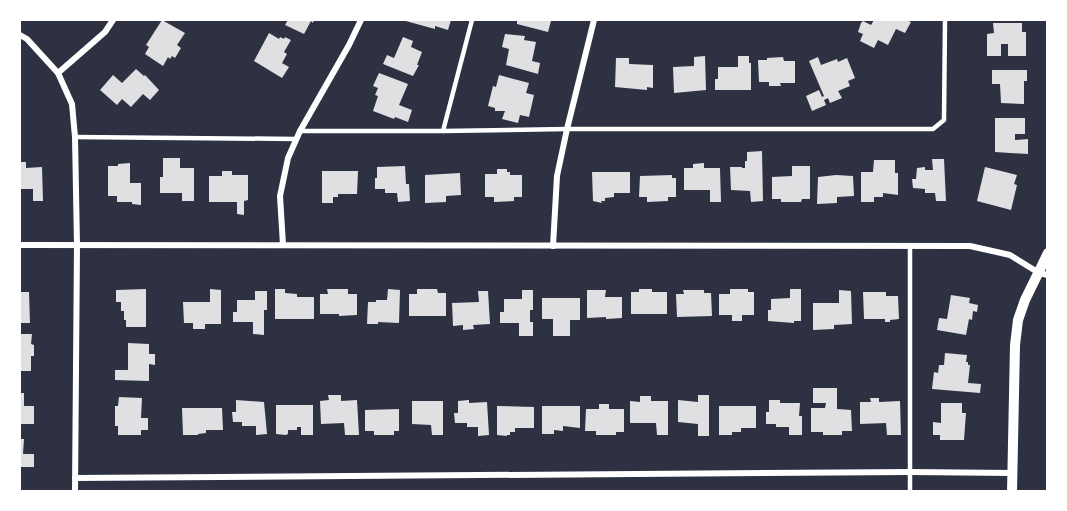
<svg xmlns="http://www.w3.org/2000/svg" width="1067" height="511" font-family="'Source Sans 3',sans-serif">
	<rect width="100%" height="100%" fill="#2d3142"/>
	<g fill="#e0e0e3">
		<polygon points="162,20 185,33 177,45 181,48 175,58 172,56 170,59 168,57 163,66 145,54 149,47 146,45"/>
		<polygon points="288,20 314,20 313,23 311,21 304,34 285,25"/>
		<polygon points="402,20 451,20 448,30 435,26 435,29"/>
		<polygon points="517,20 546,20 551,21 548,32 517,24"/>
		<polygon points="874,20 906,20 911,22 905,33 896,29 888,45 878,40 874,48 860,41 863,34 858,32 861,23 863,21 871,25"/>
		<polygon points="993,23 1022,23 1022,32 1026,32 1026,56 1008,56 1008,44 1001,44 1001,56 987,56 987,34 994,33"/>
		<polygon points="269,33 279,39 280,37 284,39 285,37 291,40 284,52 287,54 282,63 289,67 282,78 254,61"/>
		<polygon points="505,34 525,36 524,40 536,42 532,61 540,63 538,74 506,65 509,49 502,47"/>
		<polygon points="403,37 413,41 411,47 422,52 417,65 419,65 413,76 383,64 387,55 394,58"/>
		<polygon points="705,56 706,90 674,93 673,67 694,66 694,57"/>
		<polygon points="738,56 749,56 749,63 751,63 751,90 715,90 715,79 718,79 718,67 738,67"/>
		<polygon points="783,57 784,61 795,61 795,83 780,83 781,86 769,86 769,82 759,82 758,60 767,60 767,58"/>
		<polygon points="818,57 821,65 837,59 838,62 847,58 855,78 848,81 850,86 838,91 842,98 830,103 828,98 824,100 826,105 812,111 806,96 819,90 822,97 824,96 809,61"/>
		<polygon points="616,58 629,58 629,64 653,65 653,88 647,87 647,90 615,87"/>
		<polygon points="136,69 144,76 145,75 159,90 150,100 143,94 131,107 122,99 117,105 100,90 113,75 122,83"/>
		<polygon points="992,70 1027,70 1027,81 1024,81 1024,104 1001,103 1000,84 992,84"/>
		<polygon points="379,73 408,84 399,105 412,110 408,122 395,117 394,119 373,111 378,96 375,95 378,88 373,86"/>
		<polygon points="499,75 529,83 526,93 534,95 529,117 520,115 518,123 502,119 505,111 495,111 495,108 488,106 493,86 496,87"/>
		<polygon points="995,118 1025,118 1025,134 1015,134 1015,140 1028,139 1028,154 995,152"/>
		<polygon points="762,151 763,201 751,202 750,191 731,190 730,167 742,167 742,168 745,168 745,161 747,161 747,152"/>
		<polygon points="163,158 180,158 180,168 194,168 194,201 182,201 182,193 160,193 160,177 163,177"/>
		<polygon points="932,159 944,159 946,201 936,201 935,193 925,193 925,189 913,188 912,179 916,179 917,168 925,167 925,170 933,170"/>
		<polygon points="874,160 895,160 895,173 898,173 898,195 883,193 883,197 874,197 874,202 861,202 861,172 873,172"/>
		<polygon points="20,162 26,162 26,168 42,167 43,201 33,201 33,189 20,189"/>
		<polygon points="130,163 130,183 141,183 141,205 132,204 132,202 117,202 117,196 108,196 108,166 118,166 118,164"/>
		<polygon points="704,163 704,168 720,168 721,202 710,202 710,190 684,190 684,168 693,168 693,164"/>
		<polygon points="405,166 406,184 409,184 410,201 398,202 397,193 385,193 385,189 375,189 375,178 377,178 377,167"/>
		<polygon points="792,166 810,166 810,199 802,199 801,202 781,202 781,199 772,199 772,177 792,176"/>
		<polygon points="985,167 1017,175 1014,184 1017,185 1011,210 977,201"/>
		<polygon points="497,169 507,169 507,172 510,172 510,175 522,175 522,197 514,197 514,201 494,202 494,197 485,197 485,174 497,174"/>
		<polygon points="222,171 232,171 232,175 248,175 248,200 244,201 244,215 237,214 237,202 209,202 209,176 222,176"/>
		<polygon points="322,171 358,171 357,194 338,194 338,197 333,197 333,203 322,203"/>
		<polygon points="592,172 630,172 630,193 614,193 614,197 605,198 605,201 601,201 602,203 593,201"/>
		<polygon points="460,173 461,195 446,196 446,202 425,203 425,175"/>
		<polygon points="672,175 672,178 676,178 676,197 668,197 668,201 647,202 647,197 639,197 640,176"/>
		<polygon points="836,175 853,176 854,196 837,197 837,203 817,204 818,177"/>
		<polygon points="146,289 146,327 126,327 126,320 124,320 124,311 121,311 121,302 116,302 116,290"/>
		<polygon points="210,289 221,290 221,324 205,324 205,329 193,329 193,323 184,323 183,302 210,302"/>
		<polygon points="275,289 285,289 285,293 297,294 297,297 314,297 314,319 275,319"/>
		<polygon points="327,289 348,289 348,294 357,294 357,315 339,316 339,314 320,314 320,294 328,294"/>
		<polygon points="388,289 400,290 399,323 378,322 378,324 367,324 368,302 376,302 376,300 387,300"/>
		<polygon points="417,289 437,289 438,293 446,293 446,316 409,316 409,294 417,294"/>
		<polygon points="639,289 652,289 652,292 667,292 667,314 631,314 631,292 639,292"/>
		<polygon points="730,289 748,289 748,292 754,292 754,315 742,315 742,321 732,321 732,315 719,315 719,294 730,294"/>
		<polygon points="790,289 801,289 801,321 794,321 794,323 768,321 768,310 771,310 771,299 790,298"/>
		<polygon points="522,290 533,290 533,310 530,310 530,322 533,322 533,336 519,336 519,323 500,323 500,312 504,312 504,299 522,299"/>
		<polygon points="587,290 606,290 605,297 622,297 622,318 606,319 606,317 587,318"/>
		<polygon points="683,290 704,290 704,293 711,293 712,316 677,317 676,294 684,294"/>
		<polygon points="839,290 851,291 852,324 834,325 834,329 813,330 813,303 839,303"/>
		<polygon points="255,291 267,291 267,310 264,310 264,335 253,334 253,322 233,322 233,312 237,312 237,300 255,300"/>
		<polygon points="478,291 488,291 490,324 473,325 474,329 463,330 463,325 453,326 452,303 479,302"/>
		<polygon points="20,292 29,292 30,323 20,323"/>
		<polygon points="863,292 886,292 886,296 898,296 899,319 890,320 890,322 885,322 885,319 864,319"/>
		<polygon points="951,295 970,298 969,303 978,305 977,312 973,311 972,320 969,319 966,335 937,330 939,318 947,319"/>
		<polygon points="542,298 580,298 580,320 570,320 570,336 553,336 553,319 542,319"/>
		<polygon points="20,334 32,334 31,344 34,345 34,356 31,356 31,371 20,371"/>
		<polygon points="128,343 149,344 149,354 155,354 155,365 149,364 149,381 115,380 115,370 128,370"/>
		<polygon points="945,353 967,355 966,362 968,362 968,365 970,365 968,383 981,384 980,393 932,389 934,372 938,373 939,365 944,365"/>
		<polygon points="813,388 837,388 837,409 851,410 852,431 842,431 842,435 823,435 823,432 811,432 811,408 825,408 826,403 813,403"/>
		<polygon points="20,393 24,393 24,406 34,406 34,424 20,424"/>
		<polygon points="328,395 341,395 341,401 357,400 359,435 345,435 344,423 321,424 320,401 329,400"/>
		<polygon points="698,395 709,395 709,436 698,436 698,424 678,422 678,400 698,402"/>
		<polygon points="640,396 651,396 651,401 668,401 668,435 657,435 656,423 630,423 630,401 640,402"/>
		<polygon points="119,397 142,398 141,418 148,418 148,430 141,430 141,435 118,435 118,426 115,426 115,406 118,406"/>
		<polygon points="870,398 879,398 879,402 900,401 901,435 887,435 886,423 860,424 860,402 871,402"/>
		<polygon points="236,400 264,402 267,434 256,435 256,426 242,426 242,422 233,422 232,412 236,412"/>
		<polygon points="469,400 469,403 487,402 489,435 478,436 478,427 467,427 467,423 455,423 454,413 458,413 458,401"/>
		<polygon points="769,400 780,400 780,403 800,403 799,416 802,416 802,435 789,435 789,427 776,427 776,424 766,424 766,412 769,412"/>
		<polygon points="412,401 443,401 443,435 432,435 431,425 412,424"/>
		<polygon points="941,403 962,403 962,413 966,413 964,440 940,440 940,435 933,435 933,422 941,423"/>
		<polygon points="599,404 609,404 609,409 624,409 624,432 616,432 616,435 596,435 596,431 585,431 586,409 599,409"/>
		<polygon points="276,405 313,405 313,435 301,435 301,427 297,427 297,430 288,430 288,434 286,435 276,434"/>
		<polygon points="497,406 534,407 534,428 515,428 515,432 510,432 510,435 507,435 507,436 497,435"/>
		<polygon points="542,406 580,406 580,428 563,426 563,431 554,430 554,434 542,434"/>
		<polygon points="719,406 756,406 756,428 741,428 741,432 732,432 732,435 719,435"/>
		<polygon points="182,408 222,408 223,430 206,430 206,433 198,434 198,435 183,435"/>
		<polygon points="399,409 399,431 394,431 394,435 374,435 374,431 365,431 365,410"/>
		<polygon points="20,439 24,439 23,454 34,454 34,467 20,467"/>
	</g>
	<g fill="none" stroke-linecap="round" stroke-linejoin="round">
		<g stroke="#fff" stroke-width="4.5">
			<polyline points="300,131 443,131 472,20"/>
			<polyline points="443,131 567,129 933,129 944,120 945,20"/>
			<polyline points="75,137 296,139"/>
			<polyline points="910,246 910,492"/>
		</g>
		<g stroke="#fff" stroke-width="6">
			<polyline points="20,35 27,39 58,73 72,104 75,137 77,245 75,492"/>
			<polyline points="58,73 105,32 113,20"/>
			<polyline points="20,245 970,246 1010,255 1039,273 1048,275"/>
			<polyline points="283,245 280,196 288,158 300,131 349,45 361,20"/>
			<polyline points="553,246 557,176 567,129 594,20"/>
			<polyline points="75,478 910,472 1012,473"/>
		</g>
		<polyline stroke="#fff" stroke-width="10" points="1012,492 1015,345 1018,320 1025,300 1048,253"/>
	</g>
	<rect width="1067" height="511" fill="none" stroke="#ffffff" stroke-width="42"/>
</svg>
